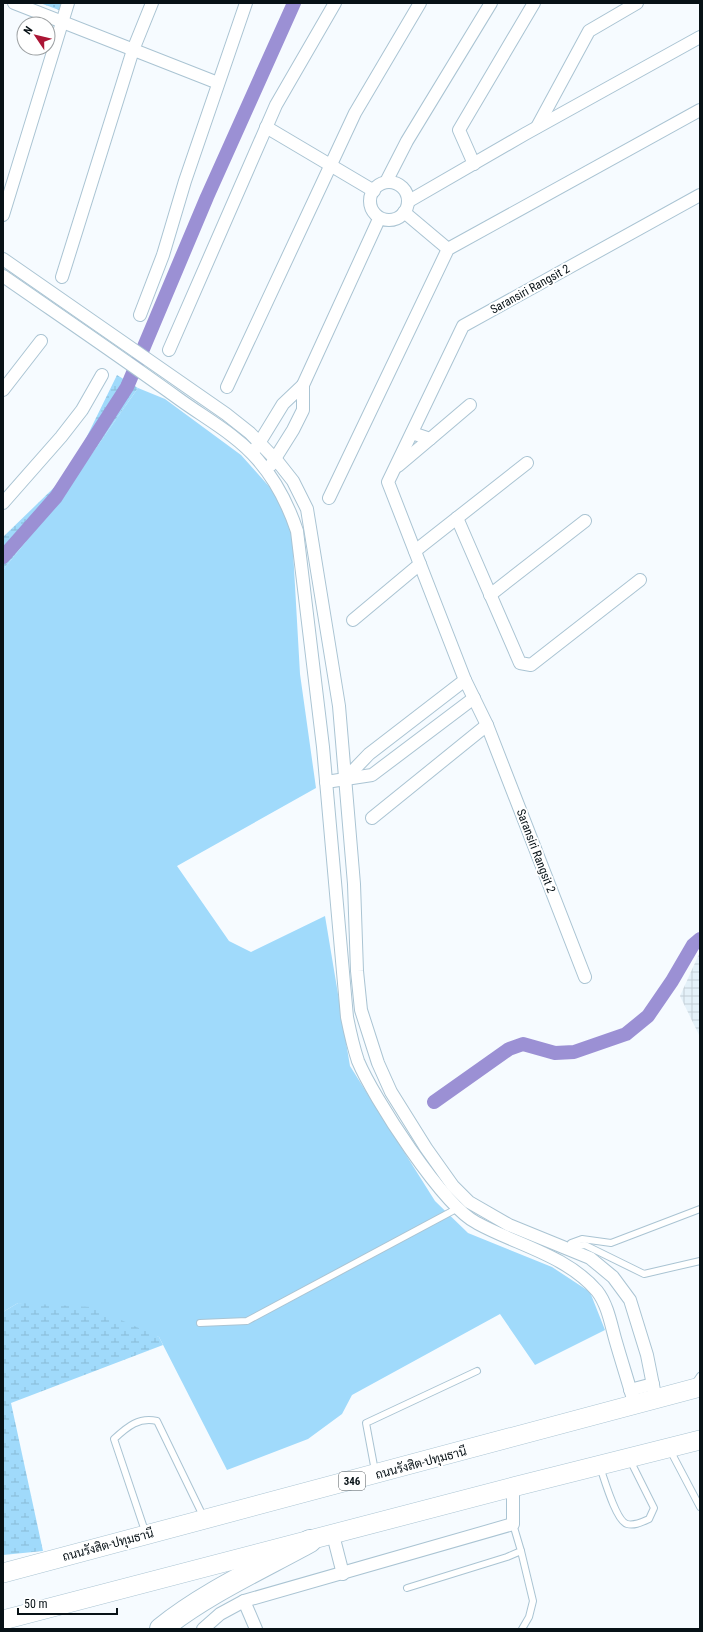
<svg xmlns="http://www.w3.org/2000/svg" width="703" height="1632" font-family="'Roboto Condensed',Sarabun,sans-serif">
	<defs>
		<pattern id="industrial-grid" width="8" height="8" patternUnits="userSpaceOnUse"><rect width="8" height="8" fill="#e4f1f9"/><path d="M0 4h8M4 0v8" fill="none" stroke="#c2ced5"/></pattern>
		<pattern id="wetland-marsh" width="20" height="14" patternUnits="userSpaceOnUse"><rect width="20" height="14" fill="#a0dafb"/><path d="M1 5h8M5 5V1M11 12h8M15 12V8" fill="none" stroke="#88bad6"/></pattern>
		<pattern id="garden-dots" width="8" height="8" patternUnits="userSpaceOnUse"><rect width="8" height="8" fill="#a0dafb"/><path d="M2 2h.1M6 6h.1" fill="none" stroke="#88bad6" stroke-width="1.8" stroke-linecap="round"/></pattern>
	</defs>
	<rect width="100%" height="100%" fill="#f6fbff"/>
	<polygon fill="url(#industrial-grid)" points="699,954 700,954 700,1037 680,996"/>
	<polygon fill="#a0dafb" points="138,388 165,399 241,455 274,492 292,533 300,674 316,788 177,866 229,941 251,952 325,916 350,1066 435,1201 468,1233 552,1267 590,1292 605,1330 535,1365 500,1314 352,1395 342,1414 308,1439 227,1470 159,1337 18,1303 3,1312 3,570 60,499"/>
	<g fill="url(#wetland-marsh)">
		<polygon points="117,375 138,388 60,499 3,570 3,537 69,473"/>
		<polygon points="18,1303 92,1307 159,1337 163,1345 11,1403 43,1551 3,1555 3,1312"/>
	</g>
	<polygon fill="url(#garden-dots)" points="40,3 61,3 59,10"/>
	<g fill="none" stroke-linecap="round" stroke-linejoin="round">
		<g stroke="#9b90d4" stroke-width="14">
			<polyline points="3,557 56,497 127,387 207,197 294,3"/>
			<polyline points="434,1102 509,1049 523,1044 555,1053 574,1052 626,1034 648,1016 672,981 693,945 700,939"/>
		</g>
		<defs>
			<g id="lane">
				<polyline points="571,1243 582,1239 611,1243 700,1209"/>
				<polyline points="567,1246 585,1245 644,1274 700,1261"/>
				<polyline points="200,1323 247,1321 458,1208"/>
				<polyline points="694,1385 700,1376"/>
				<polyline points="670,1450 700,1507"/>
				<path d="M 600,1467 C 604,1478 616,1521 627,1524 C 635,1526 642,1522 649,1519 L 654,1508 L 630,1460"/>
				<polyline points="375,1471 366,1423 477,1371"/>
				<path d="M 146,1534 L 114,1439 C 128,1426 139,1417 157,1421 L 204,1518"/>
				<polyline points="521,1551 533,1601 529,1617 522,1629"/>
				<polyline points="407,1588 507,1557 521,1551 513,1524"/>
			</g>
			<g id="street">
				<polyline points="14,3 218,83"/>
				<polyline points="266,127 374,191"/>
				<polyline points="537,127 589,31 637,3"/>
				<polyline points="474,164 459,130 534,3"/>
				<circle cx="389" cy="201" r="19"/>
				<polyline points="386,182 407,141 491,3"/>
				<polyline points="409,201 525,134 700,37"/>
				<polyline points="404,212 448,249"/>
				<polyline points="3,215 68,3"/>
				<polyline points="3,259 226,414 250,433 278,462 293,481 307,509 339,706 354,884 357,971 361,1010 378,1063 391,1092 426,1148 453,1186 469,1202 509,1225 590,1258 613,1277 630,1300 647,1355 656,1400"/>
				<path d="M 3,276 C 62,317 121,357 179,399 C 205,418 237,435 258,460 C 277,482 288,504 297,531 L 323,747 L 347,1017 C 350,1032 353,1046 358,1061 C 373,1097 443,1206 477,1223 C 517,1245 566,1255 597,1291 C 608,1305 611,1325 616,1342 C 622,1363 629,1384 635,1406"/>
				<polyline points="62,277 133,50 152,3"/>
				<polyline points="140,315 163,255 185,181 246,3"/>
				<polyline points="169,350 276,105 335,3"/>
				<polyline points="303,385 379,219"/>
				<polyline points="227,387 355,113 420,3"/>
				<polyline points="3,390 41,341"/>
				<polyline points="412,433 430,439 470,405"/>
				<polyline points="256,448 283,404 303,385 303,410 293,430 271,465"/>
				<polyline points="398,466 430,439"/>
				<polyline points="329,498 448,249 700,110"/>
				<polyline points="3,503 61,437 82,410 102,375"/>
				<polyline points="457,518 520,663 531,665 640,580"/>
				<polyline points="415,551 527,463"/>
				<polyline points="490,595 585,521"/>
				<polyline points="353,620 420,564"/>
				<polyline points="345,779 369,754 465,680"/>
				<polyline points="326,782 372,775 474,698"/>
				<polyline points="372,818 487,725"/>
				<polyline points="585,977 487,725 465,680 388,482 463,326 700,195"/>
				<polyline points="630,1390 653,1384"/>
				<polyline points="333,1535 343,1574"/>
				<polyline points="244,1601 256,1629"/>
				<polyline points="203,1629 220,1614 244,1601 513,1524 513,1487"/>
			</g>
			<g id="primary">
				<polyline points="3,1573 700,1387"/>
				<polyline points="3,1620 513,1487 700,1440"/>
			</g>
			<path id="highway" d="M 161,1629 C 204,1594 261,1568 310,1541"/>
		</defs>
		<use href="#lane" stroke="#aac4d3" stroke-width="8"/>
		<use href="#street" stroke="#aac4d3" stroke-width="14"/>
		<use href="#primary" stroke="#aac4d3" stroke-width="20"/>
		<use href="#highway" stroke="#aac4d3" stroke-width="24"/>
		<use href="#lane" stroke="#fff" stroke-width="6"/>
		<use href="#street" stroke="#fff" stroke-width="12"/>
		<use href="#primary" stroke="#fff" stroke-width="19"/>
		<use href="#highway" stroke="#fff" stroke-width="22"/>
	</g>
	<g text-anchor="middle" stroke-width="4" stroke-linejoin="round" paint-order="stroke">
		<rect fill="#fff" stroke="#51585c" stroke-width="1" x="339" y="1472" width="26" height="18" rx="3"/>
		<g font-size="11" font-weight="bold" fill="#071116">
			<text x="352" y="1485">346</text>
		</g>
		<g font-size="12" fill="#071116" stroke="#fff">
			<text transform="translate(530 289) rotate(-29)" y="4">Saransiri Rangsit 2</text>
			<text transform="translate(536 851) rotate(69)" y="4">Saransiri Rangsit 2</text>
			<text transform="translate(421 1463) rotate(-15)" y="4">ถนนรังสิต-ปทุมธานี</text>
			<text transform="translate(108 1545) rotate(-15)" y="4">ถนนรังสิต-ปทุมธานี</text>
		</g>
	</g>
	<rect width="703" height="1632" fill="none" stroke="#071116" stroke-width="8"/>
	<g transform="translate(36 36) rotate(305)"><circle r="19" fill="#ffffff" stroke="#9ca0a2"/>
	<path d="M0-3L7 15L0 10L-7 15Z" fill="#ab1535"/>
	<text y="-6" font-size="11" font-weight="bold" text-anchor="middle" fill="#071116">N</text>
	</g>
	<path d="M18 1608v6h99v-6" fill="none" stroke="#071116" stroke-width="2"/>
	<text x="24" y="1608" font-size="12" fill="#071116" stroke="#ffffff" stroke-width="3" paint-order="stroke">50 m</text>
</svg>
